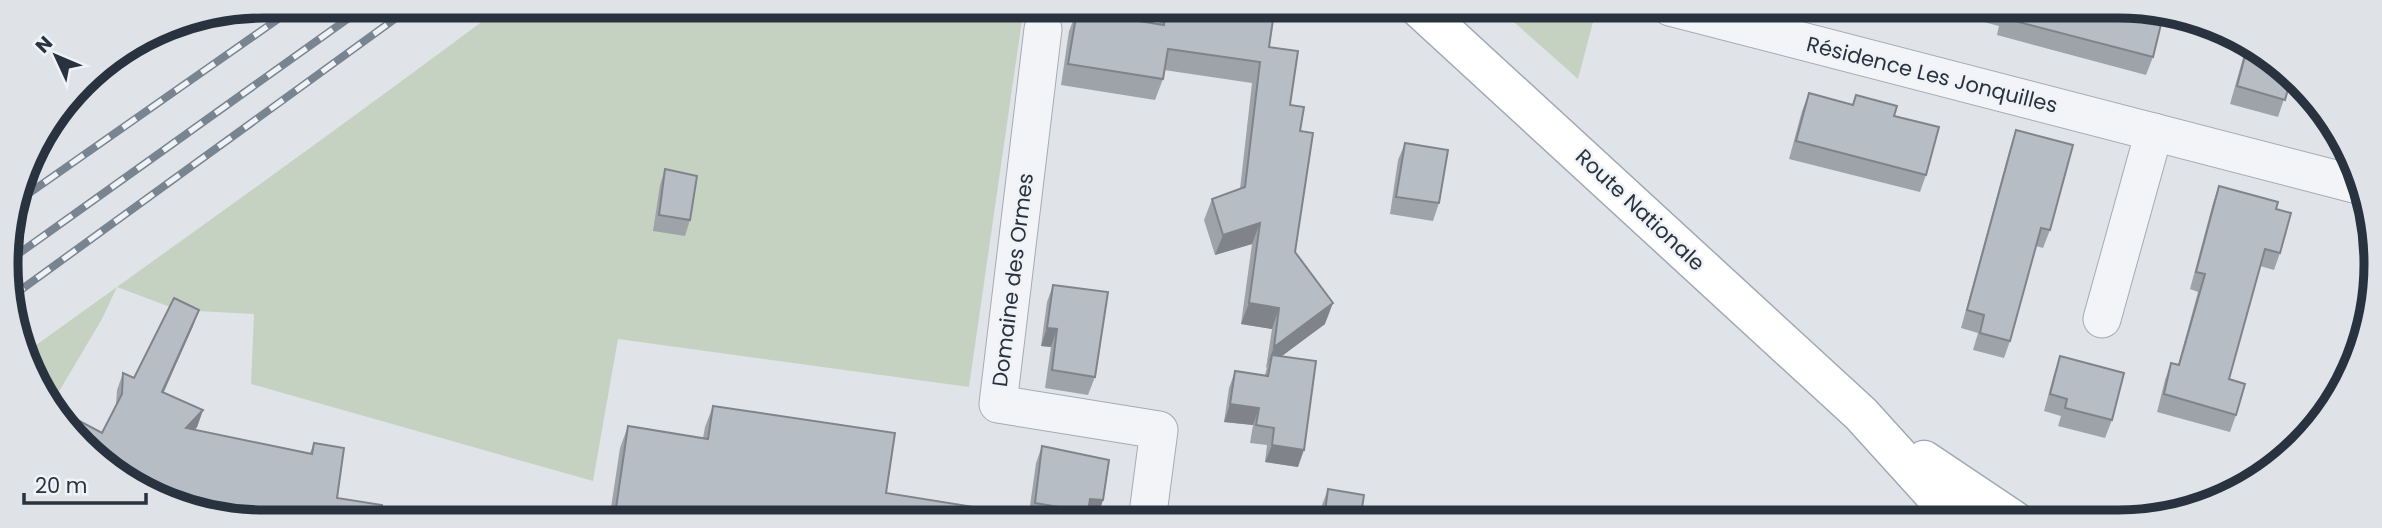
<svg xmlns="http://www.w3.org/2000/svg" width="2382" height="528" font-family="Poppins,sans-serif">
	<rect width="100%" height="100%" fill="#e0e4e8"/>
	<g fill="#c6d2c1">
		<path d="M 503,6 L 1024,6 L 969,387 L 618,339 L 593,481 L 251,384 L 254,314 L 178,310 L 117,287 L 102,319 L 51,405 L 25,353 C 185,238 345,124 503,6 Z"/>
		<polygon points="1497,7 1597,7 1578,79"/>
	</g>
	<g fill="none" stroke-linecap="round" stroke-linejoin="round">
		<defs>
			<g id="street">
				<polyline points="1670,7 2362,186"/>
				<polyline points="1043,29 998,404 1159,430 1147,521"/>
				<polyline points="2102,319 2154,132"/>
			</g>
			<g id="primary">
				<polyline points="1418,7 1861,414 1958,521"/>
				<polyline points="1924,460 2015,521"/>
			</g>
		</defs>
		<use href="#street" stroke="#a5abb2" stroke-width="39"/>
		<use href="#primary" stroke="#9fa9b4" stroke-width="41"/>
		<use href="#street" stroke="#f2f4f7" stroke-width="37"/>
		<use href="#primary" stroke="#fff" stroke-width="38"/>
		<defs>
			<g id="rail">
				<polyline points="18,201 298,5"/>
				<polyline points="7,262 367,5"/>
				<polyline points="11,297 414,5"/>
			</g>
		</defs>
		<use href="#rail" stroke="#798491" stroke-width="8"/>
		<use href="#rail" stroke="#eff2f6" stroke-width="5" stroke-dasharray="16" stroke-linecap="butt"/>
	</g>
	<g fill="#9da3a9">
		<polygon points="1162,6 1275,6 1269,47 1300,131 1295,252 1325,324 1281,356 1298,467 1265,462 1267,445 1250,443 1253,425 1224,422 1229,388 1235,371 1265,375 1267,367 1266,368 1272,329 1241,324 1252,244 1215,255 1204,220 1212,199 1240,189 1252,83 1164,70 1163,79 1155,100 1061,85 1069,31 1077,11 1159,24"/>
		<polygon points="1889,7 2152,8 2153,57 2146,75 1997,35 1999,26 1931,8 1927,18"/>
		<polygon points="2248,40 2291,78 2278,117 2230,104"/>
		<polygon points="1809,93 1852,105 1856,95 1894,116 1926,175 1920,192 1789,159 1802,111"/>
		<polygon points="2016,130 2050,230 2043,248 2036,246 2010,341 2004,358 1973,350 1978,333 1961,328 2010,148"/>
		<polygon points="1405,143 1439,203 1433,221 1390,214 1398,160"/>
		<polygon points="665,169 690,220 685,236 653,231 660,185"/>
		<polygon points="2219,186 2276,209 2280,253 2274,270 2260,266 2229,379 2236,415 2230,432 2157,412 2165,380 2171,363 2178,365 2198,292 2190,289 2213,203"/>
		<polygon points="1053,285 1095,377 1088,395 1045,388 1051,347 1041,346 1047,302"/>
		<polygon points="193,326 164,392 203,410 197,427 195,430 310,453 314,443 344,448 230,520 135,488 59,422 102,433 116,405 117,390 123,373 134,378"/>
		<polygon points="2060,356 2112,420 2105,438 2058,426 2061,416 2044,411 2054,374"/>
		<polygon points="713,406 886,493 972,521 609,521 620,448 628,426 703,438 705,427"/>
		<polygon points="1042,446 1103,500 1097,518 1086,517 1085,521 1028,520 1036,463"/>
		<polygon points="1328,489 1360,521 1219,521 1220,515 1240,518 1244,507 1321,519 1322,505"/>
	</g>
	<g fill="#80848a">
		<polygon points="1260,223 1252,244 1215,255 1223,235"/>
		<polygon points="1249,303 1279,308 1272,329 1241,324"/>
		<polygon points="1333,303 1325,324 1270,365 1272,355 1266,368 1274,347"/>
		<polygon points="199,310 193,326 156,408 162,392"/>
		<polygon points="1047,328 1057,329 1051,347 1041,346"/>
		<polygon points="1230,404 1259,408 1253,425 1224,422"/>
		<polygon points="203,410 197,427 180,445 186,428"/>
		<polygon points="1272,445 1304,450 1298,467 1265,462"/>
		<polygon points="1090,499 1103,500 1097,518 1086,517"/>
	</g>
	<g fill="#b7bdc5" stroke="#80848a" stroke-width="2">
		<polygon points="1166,6 1275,6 1269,47 1298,51 1290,105 1304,107 1300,131 1313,133 1295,252 1333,303 1274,347 1279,308 1249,303 1260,223 1223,235 1212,199 1245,187 1260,62 1168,49 1163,79 1068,64 1077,11 1164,25"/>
		<polygon points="2000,7 2152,8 2164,12 2153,57 2003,18 2005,9"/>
		<polygon points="2249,41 2291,78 2285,100 2237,86"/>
		<polygon points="1809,93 1853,105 1856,95 1897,106 1894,116 1939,127 1926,175 1796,141"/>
		<polygon points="2016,130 2073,145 2050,230 2041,228 2010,341 1980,333 1984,315 1967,310"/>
		<polygon points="1405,143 1448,150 1439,203 1396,197"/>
		<polygon points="665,169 697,176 690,220 659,215"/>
		<polygon points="2219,186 2278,202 2276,209 2291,213 2280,253 2265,249 2229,379 2245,384 2236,415 2164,394 2171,363 2179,365 2205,274 2196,272"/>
		<polygon points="1053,285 1108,292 1095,377 1052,370 1057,329 1047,328"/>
		<polygon points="174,298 199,310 162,392 203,410 186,428 312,454 314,443 344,448 337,498 382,505 380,520 230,520 152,494 127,481 59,422 54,411 55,408 102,433 122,394 123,373 134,378"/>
		<polygon points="1272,355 1316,361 1304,450 1272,445 1274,428 1256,425 1259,408 1230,404 1235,371 1268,376"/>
		<polygon points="2060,356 2124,373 2112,420 2065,408 2067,399 2050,394"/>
		<polygon points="713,406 895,433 886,493 974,507 972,521 694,521 616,508 628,426 708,439"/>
		<polygon points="1042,446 1109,460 1103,500 1090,499 1088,512 1035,503"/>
		<polygon points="1328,489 1364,495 1360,521 1220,521 1220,515 1243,518 1244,507 1324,519"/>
		<polygon points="1454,509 1519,521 1453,521"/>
	</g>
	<g text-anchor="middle" stroke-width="5" stroke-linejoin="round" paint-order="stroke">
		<g font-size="21" fill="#29323f" stroke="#eff2f6">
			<text transform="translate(1932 75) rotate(14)" y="7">Résidence Les Jonquilles</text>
			<text transform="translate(1640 210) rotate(43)" y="7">Route Nationale</text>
			<text transform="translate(1013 280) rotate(-83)" y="7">Domaine des Ormes</text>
		</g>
	</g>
	<path d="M0 0H2382V528H0ZM264 18H2118A246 246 0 0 1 2364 264V264A246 246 0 0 1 2118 510H264A246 246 0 0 1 18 264V264A246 246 0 0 1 264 18Z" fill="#dfe3e7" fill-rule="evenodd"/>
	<path fill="none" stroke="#29323f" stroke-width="9" d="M264 18H2118A246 246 0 0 1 2364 264V264A246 246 0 0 1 2118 510H264A246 246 0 0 1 18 264V264A246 246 0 0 1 264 18Z"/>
	<g transform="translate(56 56) rotate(314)" stroke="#eff2f6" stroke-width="5" paint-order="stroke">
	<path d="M0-5L12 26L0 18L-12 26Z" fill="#29323f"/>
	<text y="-10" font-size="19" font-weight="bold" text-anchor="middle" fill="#29323f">N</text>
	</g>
	<path d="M24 493v10h122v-10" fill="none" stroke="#29323f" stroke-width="3.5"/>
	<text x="35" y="493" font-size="21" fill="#29323f" stroke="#eff2f6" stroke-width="5" paint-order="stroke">20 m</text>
</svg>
